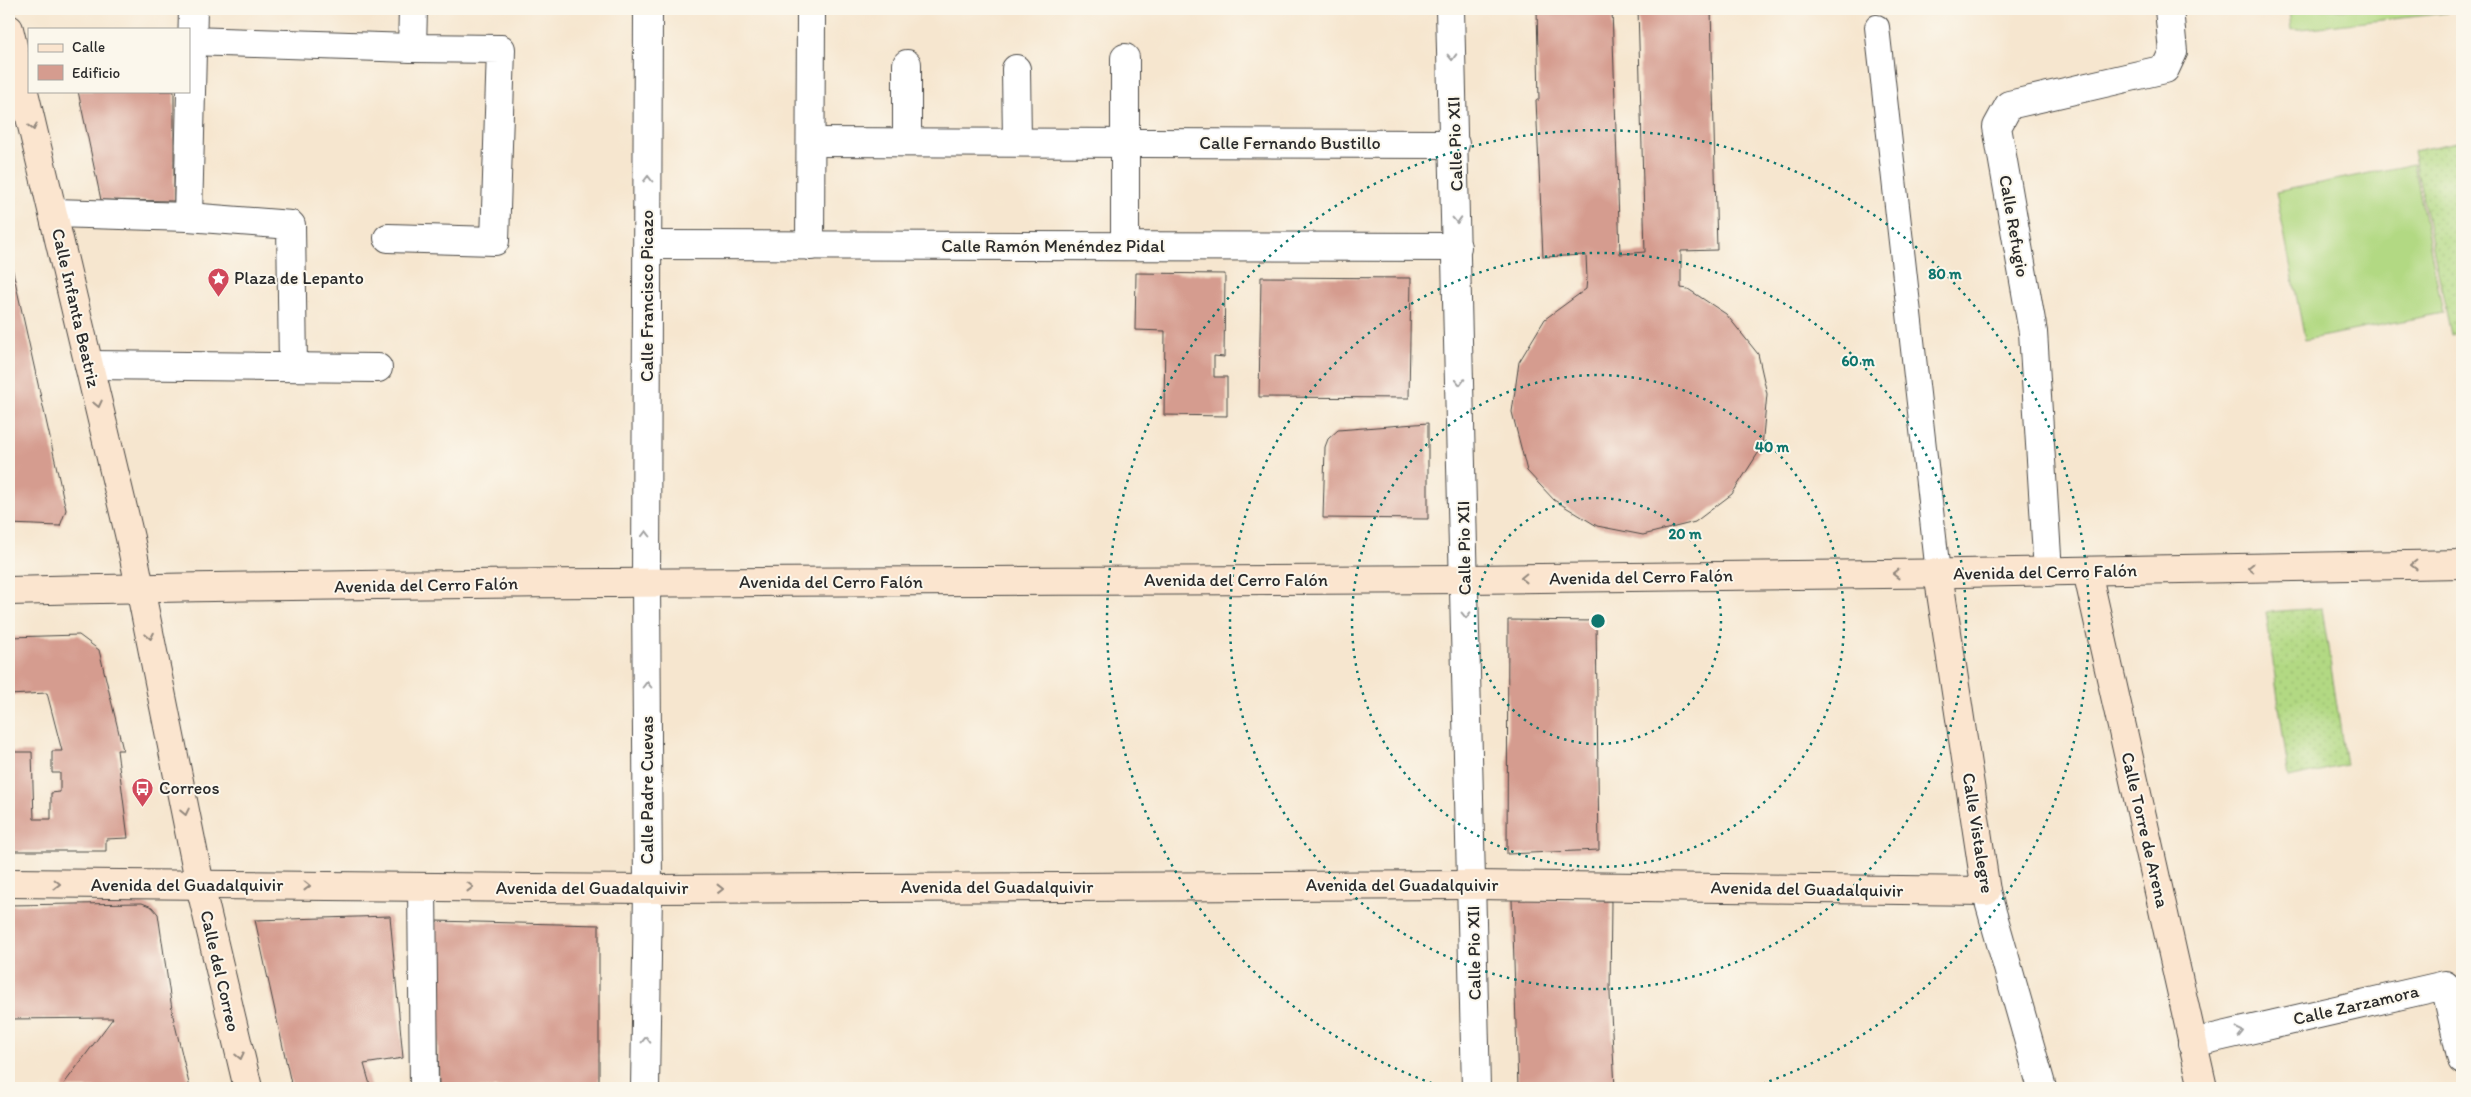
<svg xmlns="http://www.w3.org/2000/svg" width="2471" height="1097" font-family="Itim,sans-serif">
	<defs>
		<pattern id="grass-dots" width="8" height="8" patternUnits="userSpaceOnUse" patternTransform="scale(1.25)"><rect width="8" height="8" fill="#b2d983"/><path d="M2 2h.1M6 6h.1" fill="none" stroke="#99ba71" stroke-width="1.8" stroke-linecap="round"/></pattern>
	</defs>
	<rect width="100%" height="100%" fill="#fbf7ec"/>
	<filter id="ink" filterUnits="userSpaceOnUse"><feTurbulence type="fractalNoise" baseFrequency=".02" numOctaves="2"/><feDisplacementMap in="SourceGraphic" scale="10" xChannelSelector="R" yChannelSelector="G"/><feConvolveMatrix kernelMatrix="1 2 1 2 8 2 1 2 1" color-interpolation-filters="sRGB"/></filter>
	<filter id="wash" filterUnits="userSpaceOnUse"><feTurbulence type="fractalNoise" baseFrequency=".0096" numOctaves="4" result="noise"/><feDisplacementMap in="SourceGraphic" scale="20" xChannelSelector="R" yChannelSelector="G"/><feGaussianBlur stdDeviation="1.12" result="paint"/><feColorMatrix in="noise" values="0 0 0 0 0 0 0 0 0 0 0 0 0 0 0 0 0 1.4 0 .05"/><feComposite in="paint" operator="in"/></filter>
	<g filter="url(#wash)">
		<rect width="100%" height="100%" fill="#f6e6cf"/>
		<g fill="url(#grass-dots)" stroke="#6e8257">
			<polygon points="2462,141 2462,332 2451,335 2413,151"/>
			<polygon points="2322,608 2346,765 2289,778 2266,612"/>
		</g>
		<g fill="#b2d983" stroke="#6e8257">
			<polygon points="2289,9 2447,9 2447,13 2291,30"/>
			<polygon points="2414,164 2443,313 2305,340 2276,192"/>
		</g>
		<g id="blocks">
			<g fill="#d59c8f">
				<polygon points="1537,9 1612,9 1620,254 1645,252 1638,9 1711,9 1717,250 1681,251 1681,288 1688,289 1726,314 1758,354 1767,394 1762,447 1732,494 1695,522 1643,535 1597,526 1554,500 1527,471 1512,412 1519,362 1545,319 1586,289 1587,278 1586,255 1543,257 1536,100 1539,100"/>
				<polygon points="78,91 174,91 174,201 101,200"/>
				<polygon points="10,258 66,510 60,526 9,524"/>
				<polygon points="1136,273 1225,274 1224,357 1214,356 1214,377 1227,377 1227,416 1164,415 1165,331 1135,330"/>
				<polygon points="1261,277 1411,278 1409,398 1259,397"/>
				<polygon points="1428,423 1428,519 1323,518 1325,447 1328,439 1338,430"/>
				<polygon points="1508,620 1596,621 1599,850 1507,854"/>
				<polygon points="79,635 99,650 123,750 117,750 128,838 106,839 106,851 9,851 9,752 32,752 34,819 51,819 51,793 60,792 60,773 52,773 52,751 62,751 47,693 9,695 9,637"/>
				<polygon points="1512,899 1611,901 1610,994 1615,1088 1518,1088"/>
				<polygon points="142,903 152,907 158,914 173,1016 190,1088 61,1088 113,1018 9,1019 9,905"/>
				<polygon points="390,916 403,1058 364,1064 371,1088 292,1088 255,920"/>
				<polygon points="435,921 599,925 599,1088 439,1088"/>
			</g>
		</g>
	</g>
	<g filter="url(#ink)">
		<use href="#blocks" fill-opacity="0" stroke="#494744" stroke-width="1"/>
		<g fill="none" stroke-linecap="round" stroke-linejoin="round">
			<defs>
				<polyline id="lane" points="1877,27 1938,573"/>
				<g id="street">
					<polyline points="1450,9 1476,1088"/>
					<polyline points="189,41 412,48"/>
					<polyline points="907,64 907,142"/>
					<polyline points="1016,69 1017,142"/>
					<polyline points="811,142 1455,144"/>
					<polyline points="54,213 188,217 291,225 293,367"/>
					<polyline points="188,217 193,9"/>
					<polyline points="388,238 495,241 501,49 412,48 413,9"/>
					<polyline points="648,245 1457,247"/>
					<polyline points="810,246 811,13"/>
					<polyline points="1125,246 1125,58"/>
					<polyline points="89,365 378,368"/>
					<polyline points="2048,572 2033,332 1997,127 2009,105 2165,69 2173,52 2169,9"/>
					<polyline points="422,887 424,1088"/>
					<polyline points="1986,891 2042,1088"/>
					<polyline points="2192,1043 2445,985 2462,1060"/>
					<polyline points="645,1088 648,889 646,583 648,9"/>
				</g>
				<g id="secondary">
					<polyline points="9,29 130,538 200,885 248,1088"/>
					<polyline points="2087,571 2203,1088"/>
					<path d="M 9,591 C 494,580 979,582 1464,579 C 1797,576 2129,571 2462,564"/>
					<polyline points="9,883 648,889 1473,885 1986,891 1938,573"/>
				</g>
			</defs>
			<use href="#lane" stroke="#494744" stroke-width="26"/>
			<use href="#street" stroke="#494744" stroke-width="30"/>
			<use href="#secondary" stroke="#494744" stroke-width="30"/>
			<use href="#lane" stroke="#fff" stroke-width="24"/>
			<use href="#street" stroke="#fff" stroke-width="28"/>
			<use href="#secondary" stroke="#fbe5cf" stroke-width="28"/>
		</g>
		<defs><path id="oneway-chevron" d="M-2-3.5L2.5 0L-2 3.5" fill="none" stroke-width="1.6" stroke-linecap="round" stroke-linejoin="round" transform="scale(1.25)"/></defs>
		<g stroke="#a0a0a0">
			<use href="#oneway-chevron" transform="translate(1452 57) rotate(88)"/>
			<use href="#oneway-chevron" transform="translate(648 179) rotate(-90)"/>
			<use href="#oneway-chevron" transform="translate(1457 220) rotate(88)"/>
			<use href="#oneway-chevron" transform="translate(1460 382) rotate(89)"/>
			<use href="#oneway-chevron" transform="translate(646 534) rotate(-90)"/>
			<use href="#oneway-chevron" transform="translate(1466 615) rotate(89)"/>
			<use href="#oneway-chevron" transform="translate(647 685) rotate(-90)"/>
			<use href="#oneway-chevron" transform="translate(2240 1032) rotate(-13)"/>
			<use href="#oneway-chevron" transform="translate(646 1040) rotate(-89)"/>
		</g>
		<g stroke="#93887d">
			<use href="#oneway-chevron" transform="translate(33 127) rotate(76)"/>
			<use href="#oneway-chevron" transform="translate(98 404) rotate(77)"/>
			<use href="#oneway-chevron" transform="translate(2414 565) rotate(179)"/>
			<use href="#oneway-chevron" transform="translate(2251 568) rotate(179)"/>
			<use href="#oneway-chevron" transform="translate(1896 574) rotate(179)"/>
			<use href="#oneway-chevron" transform="translate(1524 578) rotate(179)"/>
			<use href="#oneway-chevron" transform="translate(150 636) rotate(79)"/>
			<use href="#oneway-chevron" transform="translate(185 812) rotate(78)"/>
			<use href="#oneway-chevron" transform="translate(57 884) rotate(1)"/>
			<use href="#oneway-chevron" transform="translate(307 886) rotate(1)"/>
			<use href="#oneway-chevron" transform="translate(470 887) rotate(1)"/>
			<use href="#oneway-chevron" transform="translate(720 889)"/>
			<use href="#oneway-chevron" transform="translate(240 1056) rotate(77)"/>
		</g>
	</g>
	<g fill="none" stroke="#0f766e" stroke-width="2.5" stroke-dasharray="2.5 5">
		<circle cx="1598" cy="621" r="123"/>
		<circle cx="1598" cy="621" r="246"/>
		<circle cx="1598" cy="621" r="368"/>
		<path d="M1446 1088A491 491 0 1 1 1750 1088"/>
	</g>
	<defs>
		<symbol id="sight-pin" viewBox="-11 -11 22 30"><path d="M0 17L-7.5 6A9.5 9.5 0 1 1 7.5 6Z" fill="#d1495b" stroke="#fbf7ec"/><path d="M0-6L1.8-2.2L6-1.7L2.9 1.2L3.7 5.4L0 3.3L-3.7 5.4L-2.9 1.2L-6-1.7L-1.8-2.2Z" fill="#fff"/></symbol>
		<symbol id="bus-pin" viewBox="-11 -11 22 30"><path d="M0 17L-7.5 6A9.5 9.5 0 1 1 7.5 6Z" fill="#d1495b" stroke="#fbf7ec"/><path d="M-5-6H5V4H4V6H2V4H-2V6H-4V4H-5ZM-3.5-4V0h7V-4ZM-3.5 1.2v1.5H-2V1.2ZM2 1.2v1.5H3.5V1.2Z" fill="#fff"/></symbol>
	</defs>
	<g fill-rule="evenodd">
		<use href="#sight-pin" x="206" y="266" width="25" height="34"/>
		<use href="#bus-pin" x="130" y="776" width="25" height="34"/>
	</g>
	<g text-anchor="middle" stroke-width="4" stroke-linejoin="round" paint-order="stroke">
		<g font-size="18" fill="#2b2b2b" stroke="#fbf7ec">
			<text x="1290" y="149">Calle Fernando Bustillo</text>
			<text transform="translate(1455 144) rotate(-92)" y="6">Calle Pio XII</text>
			<text transform="translate(2014 226) rotate(80)" y="6">Calle Refugio</text>
			<text x="1053" y="252">Calle Ramón Menéndez Pidal</text>
			<text transform="translate(647 296) rotate(-90)" y="6">Calle Francisco Picazo</text>
			<text transform="translate(76 308) rotate(77)" y="6">Calle Infanta Beatriz</text>
			<text transform="translate(1464 548) rotate(-91)" y="6">Calle Pio XII</text>
			<text transform="translate(2045 572) rotate(-1)" y="6">Avenida del Cerro Falón</text>
			<text transform="translate(1641 577) rotate(-1)" y="6">Avenida del Cerro Falón</text>
			<text x="1236" y="586">Avenida del Cerro Falón</text>
			<text x="831" y="588">Avenida del Cerro Falón</text>
			<text transform="translate(426 585) rotate(-1)" y="6">Avenida del Cerro Falón</text>
			<text transform="translate(647 790) rotate(-90)" y="6">Calle Padre Cuevas</text>
			<text transform="translate(2145 830) rotate(77)" y="6">Calle Torre de Arena</text>
			<text transform="translate(1978 833) rotate(81)" y="6">Calle Vistalegre</text>
			<text x="187" y="891">Avenida del Guadalquivir</text>
			<text x="1402" y="891">Avenida del Guadalquivir</text>
			<text x="997" y="893">Avenida del Guadalquivir</text>
			<text x="592" y="894">Avenida del Guadalquivir</text>
			<text transform="translate(1807 889) rotate(1)" y="6">Avenida del Guadalquivir</text>
			<text transform="translate(1474 953) rotate(-91)" y="6">Calle Pio XII</text>
			<text transform="translate(220 971) rotate(77)" y="6">Calle del Correo</text>
			<text transform="translate(2356 1005) rotate(-13)" y="6">Calle Zarzamora</text>
		</g>
		<g font-size="18" fill="#2b2b2b" stroke="#fbf7ec" text-anchor="start">
			<text x="234" y="284">Plaza de Lepanto</text>
			<text x="159" y="794">Correos</text>
		</g>
	</g>
	<circle cx="1598" cy="621" r="8" fill="#0f766e" stroke="#fbf7ec" stroke-width="2.5"/>
	<g font-size="15" text-anchor="middle" font-weight="bold" fill="#0f766e" stroke="#fbf7ec" stroke-width="4" stroke-linejoin="round" paint-order="stroke">
		<text x="1945" y="279">80 m</text>
		<text x="1858" y="366">60 m</text>
		<text x="1772" y="452">40 m</text>
		<text x="1685" y="539">20 m</text>
	</g>
	<rect width="2471" height="1097" fill="none" stroke="#fbf7ec" stroke-width="30"/>
	<rect x="28" y="28" width="162" height="65" fill="#fbf7ec" stroke="#a8a59f"/>
	<rect x="38" y="44" width="25" height="8" fill="#fbe5cf" stroke="#a8a59f"/>
	<text x="72" y="52" font-size="15" fill="#2b2b2b">Calle</text>
	<rect x="38" y="65" width="25" height="15" fill="#d59c8f" stroke="#a8a59f"/>
	<text x="72" y="78" font-size="15" fill="#2b2b2b">Edificio</text>
</svg>
